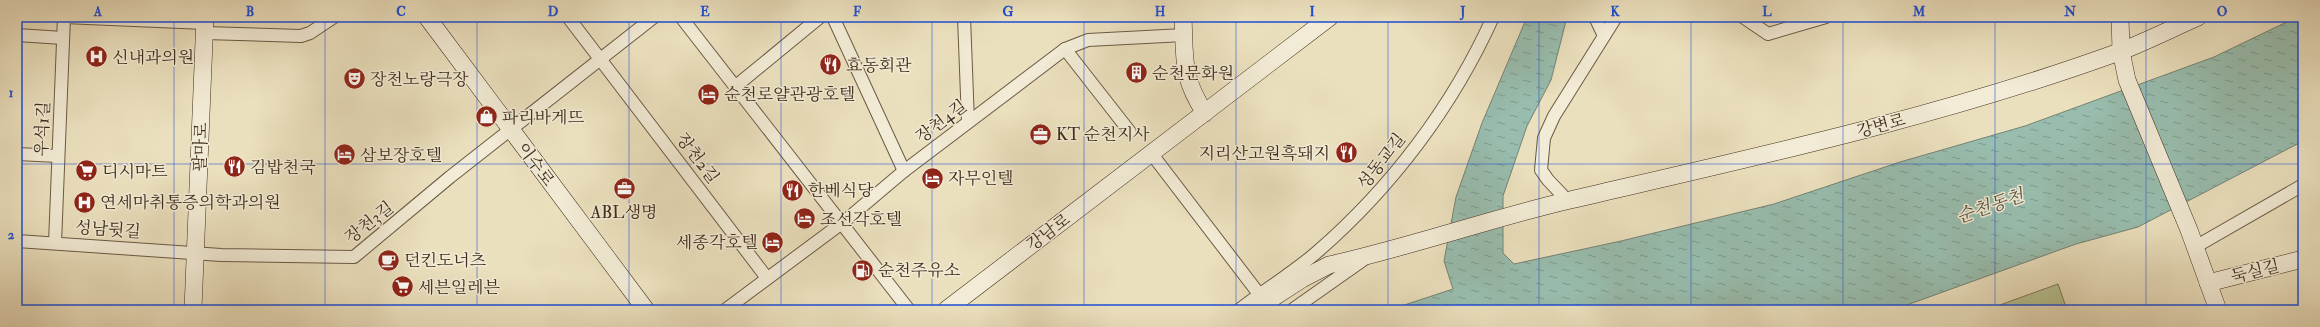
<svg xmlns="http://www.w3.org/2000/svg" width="2320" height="327" font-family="'IM FELL Double Pica','Noto Serif KR',serif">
	<defs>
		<pattern id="water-ripples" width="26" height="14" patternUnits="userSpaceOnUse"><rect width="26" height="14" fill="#98bdae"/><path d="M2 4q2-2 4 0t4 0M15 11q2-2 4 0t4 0" fill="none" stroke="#7d9a8d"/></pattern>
	</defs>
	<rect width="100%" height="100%" fill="#ebe0be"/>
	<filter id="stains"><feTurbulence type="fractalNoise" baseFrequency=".005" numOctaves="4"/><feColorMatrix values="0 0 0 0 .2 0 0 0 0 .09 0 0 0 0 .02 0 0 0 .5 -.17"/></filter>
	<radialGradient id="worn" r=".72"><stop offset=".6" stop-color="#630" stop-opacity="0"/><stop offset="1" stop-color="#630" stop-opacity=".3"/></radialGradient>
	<polygon fill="#b8c291" stroke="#7c7857" points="2058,284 2067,310 1986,310"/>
	<polygon fill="url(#water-ripples)" stroke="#758374" points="1527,17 1567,17 1551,80 1527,126 1503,196 1503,253 1514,264 1621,241 1774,204 1900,162 2025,126 2214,57 2297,17 2303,17 2303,141 2138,227 2076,244 1893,310 1389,310 1453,289 1444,261 1456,197 1482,123"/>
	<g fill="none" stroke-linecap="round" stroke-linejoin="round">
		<defs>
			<g id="street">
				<polyline points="64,17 205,23"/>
				<polyline points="568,17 767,278"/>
				<polyline points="681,17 909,310"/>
				<polyline points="833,17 904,171"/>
				<polyline points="964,17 968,122"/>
				<polyline points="1595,17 1604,36"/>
				<polyline points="1743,17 1768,34 1826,17"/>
				<polyline points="205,33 301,36 310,33 334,17"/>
				<polyline points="17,35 63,38"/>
				<polyline points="1065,49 1130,132"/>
				<polyline points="736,86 820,17"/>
				<polyline points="1151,153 1259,294"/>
				<polyline points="17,154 58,156"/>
				<polyline points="1568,201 1548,180 1541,170 1544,138 1554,116 1616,17"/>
				<polyline points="17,241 221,255 354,257 450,177 654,17"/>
				<polyline points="55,243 64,17"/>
				<polyline points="2195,247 2303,185"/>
				<polyline points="725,310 846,220 904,171 1065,49 1088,40 1184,35"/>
				<path d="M 1239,310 C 1264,290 1293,273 1317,252 C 1391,188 1453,106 1493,17"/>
				<polyline points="1292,310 1363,260"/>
			</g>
			<g id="secondary">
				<polyline points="427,17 646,310"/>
				<path d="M 1183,17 C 1185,58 1181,77 1205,113"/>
				<polyline points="2120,17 2121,51 2127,80 2189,230 2218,310"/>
				<polyline points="2208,283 2303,259"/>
				<polyline points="193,309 205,17"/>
				<polyline points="946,310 1330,17"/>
				<path d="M 1254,310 L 1302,279 L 1329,265 C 1410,247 1489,219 1570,200 C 1755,157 1940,117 2119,52 C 2145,42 2171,29 2198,17"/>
			</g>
		</defs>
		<use href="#street" stroke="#6b5a45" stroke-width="14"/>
		<use href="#secondary" stroke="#402d1d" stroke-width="18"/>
		<use href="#street" stroke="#f2ebd5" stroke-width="12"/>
		<use href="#secondary" stroke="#f2ebd5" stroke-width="17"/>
	</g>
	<path fill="none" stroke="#1d4ed8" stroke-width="1" stroke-opacity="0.55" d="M 174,17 L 174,310M 325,17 L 325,310M 477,17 L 477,310M 629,17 L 629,310M 781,17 L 781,310M 932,17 L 932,310M 1084,17 L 1084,310M 1236,17 L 1236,310M 1388,17 L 1388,310M 1539,17 L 1539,310M 1691,17 L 1691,310M 1843,17 L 1843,310M 1995,17 L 1995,310M 2146,17 L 2146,310M 17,164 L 2303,164"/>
	<defs>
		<symbol id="hospital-disc" viewBox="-11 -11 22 22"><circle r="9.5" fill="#8f2418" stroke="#f2ebd5"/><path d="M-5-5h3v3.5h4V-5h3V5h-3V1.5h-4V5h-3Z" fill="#fff"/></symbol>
		<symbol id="restaurant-disc" viewBox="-11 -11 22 22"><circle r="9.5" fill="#8f2418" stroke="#f2ebd5"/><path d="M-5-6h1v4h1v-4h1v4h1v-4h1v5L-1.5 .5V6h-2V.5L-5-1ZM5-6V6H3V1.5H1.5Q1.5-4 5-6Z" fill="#fff"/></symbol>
		<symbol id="building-disc" viewBox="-11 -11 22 22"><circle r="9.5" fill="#8f2418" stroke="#f2ebd5"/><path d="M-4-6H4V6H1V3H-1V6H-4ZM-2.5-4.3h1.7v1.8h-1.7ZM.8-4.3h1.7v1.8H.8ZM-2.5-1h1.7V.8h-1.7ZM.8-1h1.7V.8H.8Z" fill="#fff"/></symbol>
		<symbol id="theatre-disc" viewBox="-11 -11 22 22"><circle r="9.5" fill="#8f2418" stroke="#f2ebd5"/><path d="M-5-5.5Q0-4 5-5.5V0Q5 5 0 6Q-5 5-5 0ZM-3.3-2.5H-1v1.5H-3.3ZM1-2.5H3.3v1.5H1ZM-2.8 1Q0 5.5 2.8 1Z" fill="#fff"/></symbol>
		<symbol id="hotel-disc" viewBox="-11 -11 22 22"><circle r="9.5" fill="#8f2418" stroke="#f2ebd5"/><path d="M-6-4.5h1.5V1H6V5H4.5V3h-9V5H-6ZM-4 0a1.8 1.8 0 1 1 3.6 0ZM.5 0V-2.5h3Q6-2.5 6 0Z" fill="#fff"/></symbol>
		<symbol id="shop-disc" viewBox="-11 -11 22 22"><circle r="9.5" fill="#8f2418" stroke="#f2ebd5"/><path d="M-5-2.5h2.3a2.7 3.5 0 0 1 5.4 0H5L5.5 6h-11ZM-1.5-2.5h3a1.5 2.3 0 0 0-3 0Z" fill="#fff"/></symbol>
		<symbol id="office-disc" viewBox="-11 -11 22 22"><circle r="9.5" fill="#8f2418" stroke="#f2ebd5"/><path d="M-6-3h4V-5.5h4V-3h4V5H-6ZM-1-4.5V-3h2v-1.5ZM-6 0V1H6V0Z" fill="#fff"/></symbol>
		<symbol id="supermarket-disc" viewBox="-11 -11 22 22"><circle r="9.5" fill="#8f2418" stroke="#f2ebd5"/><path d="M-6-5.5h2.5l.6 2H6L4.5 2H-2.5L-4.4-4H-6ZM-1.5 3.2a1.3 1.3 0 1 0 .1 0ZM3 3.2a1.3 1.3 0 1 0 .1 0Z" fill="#fff"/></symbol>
		<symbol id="cafe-disc" viewBox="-11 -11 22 22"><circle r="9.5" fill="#8f2418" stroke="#f2ebd5"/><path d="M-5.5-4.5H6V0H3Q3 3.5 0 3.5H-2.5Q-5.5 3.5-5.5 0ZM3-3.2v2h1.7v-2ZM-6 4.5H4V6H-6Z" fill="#fff"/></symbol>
		<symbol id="fuel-disc" viewBox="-11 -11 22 22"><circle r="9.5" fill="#8f2418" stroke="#f2ebd5"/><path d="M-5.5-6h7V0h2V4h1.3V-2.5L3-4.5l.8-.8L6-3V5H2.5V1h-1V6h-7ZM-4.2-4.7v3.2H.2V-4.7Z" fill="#fff"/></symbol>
	</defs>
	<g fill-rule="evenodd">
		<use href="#hospital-disc" x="84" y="44" width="25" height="25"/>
		<use href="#restaurant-disc" x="818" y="52" width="25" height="25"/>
		<use href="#building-disc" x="1124" y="60" width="25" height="25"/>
		<use href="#theatre-disc" x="342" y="66" width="25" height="25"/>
		<use href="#hotel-disc" x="696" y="82" width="25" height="25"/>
		<use href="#shop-disc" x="474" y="104" width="25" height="25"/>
		<use href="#office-disc" x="1028" y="122" width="25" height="25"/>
		<use href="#restaurant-disc" x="1334" y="140" width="25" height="25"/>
		<use href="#hotel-disc" x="332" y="142" width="25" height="25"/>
		<use href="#restaurant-disc" x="222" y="154" width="25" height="25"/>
		<use href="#supermarket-disc" x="74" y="158" width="25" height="25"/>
		<use href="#hotel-disc" x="920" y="166" width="25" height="25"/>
		<use href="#office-disc" x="612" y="176" width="25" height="25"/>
		<use href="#restaurant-disc" x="780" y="178" width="25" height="25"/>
		<use href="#hospital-disc" x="72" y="190" width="25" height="25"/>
		<use href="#hotel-disc" x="792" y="206" width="25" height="25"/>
		<use href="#hotel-disc" x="760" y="230" width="25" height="25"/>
		<use href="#cafe-disc" x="376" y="248" width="25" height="25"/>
		<use href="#fuel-disc" x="850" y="258" width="25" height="25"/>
		<use href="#supermarket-disc" x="390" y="274" width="25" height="25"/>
	</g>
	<g text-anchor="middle" stroke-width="3" stroke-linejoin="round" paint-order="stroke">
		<g font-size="17" fill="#402d1d" stroke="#f2ebd5" text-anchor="start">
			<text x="112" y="63">신내과의원</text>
			<text x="846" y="71">효동회관</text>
			<text x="1152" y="79">순천문화원</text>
			<text x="370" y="85">장천노랑극장</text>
			<text x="724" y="100">순천로얄관광호텔</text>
			<text x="502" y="123">파리바게뜨</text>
			<text x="1056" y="140">KT 순천지사</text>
			<text x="1330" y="159" text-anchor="end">지리산고원흑돼지</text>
			<text x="360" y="161">삼보장호텔</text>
			<text x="250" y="173">김밥천국</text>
			<text x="102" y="177">디시마트</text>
			<text x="948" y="184">자무인텔</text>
			<text x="808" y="196">한베식당</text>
			<text x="100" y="208">연세마취통증의학과의원</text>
			<text x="624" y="218" text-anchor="middle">ABL생명</text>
			<text x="820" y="225">조선각호텔</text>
			<text x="758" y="248" text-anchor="end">세종각호텔</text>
			<text x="404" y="266">던킨도너츠</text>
			<text x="878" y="276">순천주유소</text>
			<text x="418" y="293">세븐일레븐</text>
		</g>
		<g font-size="17" fill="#402d1d" stroke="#f2ebd5">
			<text transform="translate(941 121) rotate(-37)" y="6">장천4길</text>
			<text transform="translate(1881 125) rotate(-15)" y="6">강변로</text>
			<text transform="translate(42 129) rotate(-88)" y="6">우석1길</text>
			<text transform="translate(200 147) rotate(-88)" y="6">팔마로</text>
			<text transform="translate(698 158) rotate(53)" y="6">장천2길</text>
			<text transform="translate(1381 161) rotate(-52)" y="6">성동교길</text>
			<text transform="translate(536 164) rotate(53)" y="6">이수로</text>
			<text transform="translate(369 222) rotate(-38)" y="6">장천3길</text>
			<text transform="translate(108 229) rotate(4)" y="6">성남뒷길</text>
			<text transform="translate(1048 232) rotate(-37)" y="6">강남로</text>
			<text transform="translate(2255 271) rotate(-14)" y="6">둑실길</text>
		</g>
		<g font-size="18" font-style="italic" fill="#565141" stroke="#f2ebd5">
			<text transform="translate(1990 206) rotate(-19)" y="6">순천동천</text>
		</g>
	</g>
	<rect width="2320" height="327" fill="none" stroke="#ebe0be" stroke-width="44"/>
	<rect x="22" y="22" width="2276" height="283" fill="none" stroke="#1d4ed8" stroke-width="1.5"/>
	<g font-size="13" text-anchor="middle" font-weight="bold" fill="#1d4ed8">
		<text x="98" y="16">A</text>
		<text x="250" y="16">B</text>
		<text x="401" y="16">C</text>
		<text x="553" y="16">D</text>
		<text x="705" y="16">E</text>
		<text x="857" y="16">F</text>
		<text x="1008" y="16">G</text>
		<text x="1160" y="16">H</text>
		<text x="1312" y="16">I</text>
		<text x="1463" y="16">J</text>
		<text x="1615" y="16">K</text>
		<text x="1767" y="16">L</text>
		<text x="1919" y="16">M</text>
		<text x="2070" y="16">N</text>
		<text x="2222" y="16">O</text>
		<text x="11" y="97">1</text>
		<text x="11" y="239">2</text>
	</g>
	<rect width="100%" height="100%" filter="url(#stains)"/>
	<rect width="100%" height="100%" fill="url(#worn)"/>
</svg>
